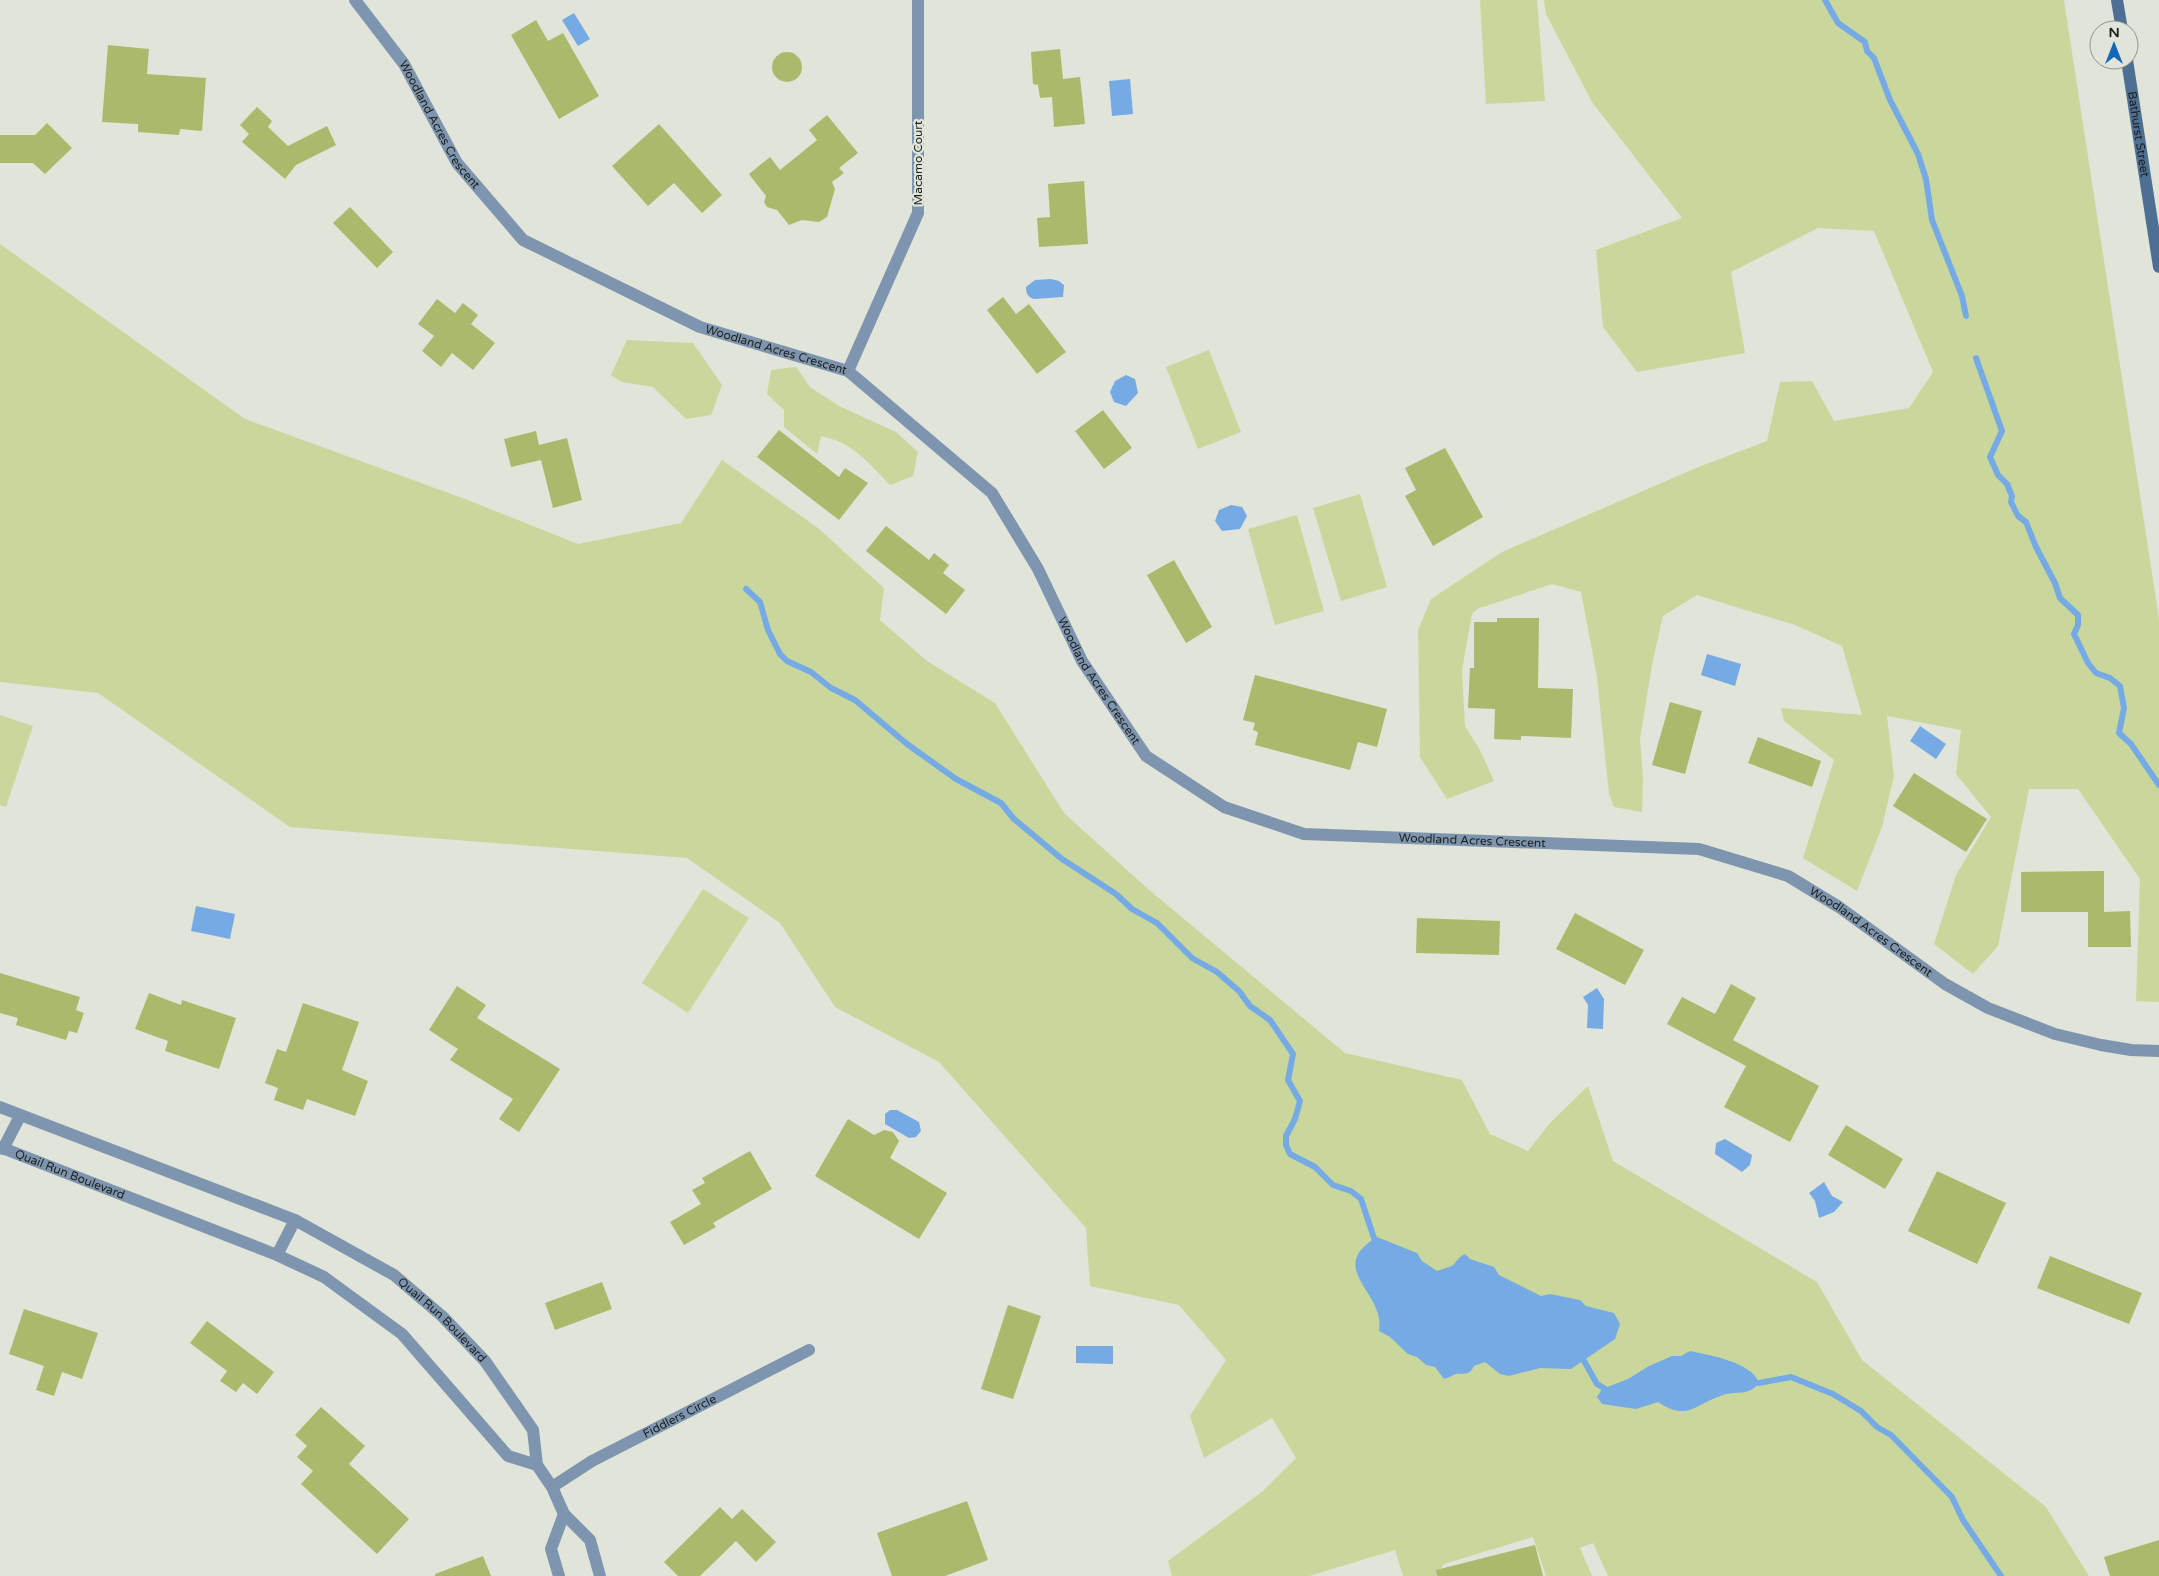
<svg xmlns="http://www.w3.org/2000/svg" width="2159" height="1576" font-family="'Varela Round',sans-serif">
	<rect width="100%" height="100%" fill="#e1e4d9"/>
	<g fill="#c9d79d">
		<polygon points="1480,0 1537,0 1545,101 1486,104"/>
		<polygon points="1544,0 2064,0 2159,619 2159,1002 2136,1001 2140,879 2078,789 2029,789 1998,946 1973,974 1934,944 1956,875 1991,817 1956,774 1961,730 1887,716 1894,776 1882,827 1857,891 1803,858 1834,760 1784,721 1781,708 1862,715 1842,646 1795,625 1697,595 1663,616 1652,665 1640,739 1643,778 1642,812 1614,807 1609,794 1597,677 1581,592 1552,584 1477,609 1472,614 1462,670 1465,726 1480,750 1494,781 1447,799 1420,757 1418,630 1431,599 1502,552 1696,468 1767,441 1780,382 1812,381 1834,421 1909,408 1933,372 1874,231 1818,228 1731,272 1745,353 1637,372 1603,327 1596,250 1682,218 1592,102 1546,14"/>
		<polygon points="0,244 245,419 465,499 578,544 681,523 722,460 818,528 884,588 880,620 927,661 995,703 1064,813 1148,889 1345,1053 1462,1080 1490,1134 1528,1151 1550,1123 1588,1086 1613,1161 1817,1282 1862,1360 2046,1507 2089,1576 1608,1576 1593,1543 1580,1548 1592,1576 1546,1576 1533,1537 1444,1564 1436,1576 1403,1576 1395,1550 1309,1576 1172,1576 1168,1561 1263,1491 1296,1458 1272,1418 1204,1458 1190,1416 1226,1360 1179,1305 1090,1286 1086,1228 939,1062 835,1007 780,923 687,858 290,827 98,693 0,682"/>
		<polygon points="627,340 693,343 722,385 711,415 686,419 653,387 622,382 611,375"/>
		<polygon points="1209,350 1241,432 1198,449 1166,367"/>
		<path d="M 796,367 L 810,387 L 839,406 L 896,432 L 918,452 L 913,476 L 890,485 C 869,463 852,442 821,436 L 817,454 L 784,427 L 784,410 L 767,394 L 771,370 Z"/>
		<polygon points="1360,494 1387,587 1341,601 1313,508"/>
		<polygon points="1297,515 1324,611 1275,625 1248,529"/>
		<polygon points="0,715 33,726 6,807 0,805"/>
		<polygon points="703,889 749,918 688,1013 642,983"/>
	</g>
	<g fill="#76aae5">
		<polygon points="574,13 590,39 578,46 562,20"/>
		<polygon points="1130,79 1133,114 1112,116 1109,81"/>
		<path d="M 1051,279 L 1059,281 L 1064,285 L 1063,297 L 1034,299 C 1028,297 1026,294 1026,287 L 1035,280 Z"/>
		<polygon points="1126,375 1135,379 1138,393 1126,406 1114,402 1110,392 1115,381"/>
		<polygon points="1231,505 1242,507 1247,516 1240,529 1222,531 1215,521 1219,510"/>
		<polygon points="1707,654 1741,664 1735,686 1701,675"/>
		<polygon points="1920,726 1946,744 1936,759 1910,741"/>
		<polygon points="196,906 235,914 230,939 191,931"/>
		<polygon points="1597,988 1604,999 1603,1029 1587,1028 1588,1005 1583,997"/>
		<polygon points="890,1110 897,1110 919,1122 921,1131 916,1137 909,1138 885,1124 885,1114"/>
		<polygon points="1725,1139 1752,1155 1750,1165 1742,1172 1715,1154 1716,1143"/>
		<polygon points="1824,1182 1832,1196 1843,1202 1834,1212 1819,1218 1815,1201 1809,1193"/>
		<path d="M 1377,1237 L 1417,1253 L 1422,1261 L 1437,1271 L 1452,1266 L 1460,1257 L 1465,1254 L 1470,1259 L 1494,1267 L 1499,1275 L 1541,1296 L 1550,1294 L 1580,1300 L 1586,1306 L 1614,1313 L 1620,1324 L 1615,1339 L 1571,1369 L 1540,1368 L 1509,1376 L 1500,1374 L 1485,1362 L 1474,1366 C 1469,1376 1465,1373 1456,1374 C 1453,1375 1448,1378 1444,1379 L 1435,1367 L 1426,1365 L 1417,1357 L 1408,1354 L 1390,1337 L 1379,1331 C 1386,1292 1324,1269 1377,1237 Z"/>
		<polygon points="1076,1346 1113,1346 1113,1364 1076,1363"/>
		<path d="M 1690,1351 C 1709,1355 1752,1362 1759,1383 C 1750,1396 1735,1391 1723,1395 C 1695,1404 1688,1422 1658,1402 L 1636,1409 L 1602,1404 L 1597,1397 L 1602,1389 L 1628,1379 L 1649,1366 L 1672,1356 L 1681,1356 Z"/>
	</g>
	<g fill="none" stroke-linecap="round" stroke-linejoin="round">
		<g stroke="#76aae5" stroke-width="6">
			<polyline points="1825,0 1838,23 1865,42 1867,51 1874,58 1890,100 1918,154 1926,179 1932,220 1962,296 1966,316"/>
			<polyline points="1976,358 2002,431 1990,457 1998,475 2007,484 2012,496 2011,502 2018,516 2026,522 2036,547 2055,583 2060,598 2078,615 2078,625 2074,634 2088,663 2096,673 2110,678 2120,686 2124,708 2119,733 2131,744 2159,785"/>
			<polyline points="746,589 760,602 768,630 780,654 787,661 811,672 831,688 855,700 907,744 956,779 1001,803 1014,819 1062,859 1116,894 1132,909 1157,923 1192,958 1217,972 1239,991 1250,1006 1270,1020 1293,1054 1288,1080 1300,1101 1295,1119 1286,1136 1286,1145 1290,1154 1315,1167 1333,1185 1351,1191 1361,1199 1374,1238"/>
			<polyline points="1583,1359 1597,1384 1604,1388"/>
			<polyline points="1759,1383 1791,1377 1833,1394 1861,1411 1877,1427 1891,1435 1952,1497 1963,1520 2001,1576"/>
		</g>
	</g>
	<g fill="#a9ba6d">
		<polygon points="536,20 548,41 563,33 599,96 559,119 511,35"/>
		<polygon points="108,45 149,49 147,74 206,78 202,131 180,129 179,135 138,132 138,124 102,122"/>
		<polygon points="1060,49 1063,79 1080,77 1085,124 1054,127 1052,97 1040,98 1038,85 1033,84 1031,52"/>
		<circle cx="787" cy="67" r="15"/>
		<polygon points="257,107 272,121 268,127 288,146 327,126 336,145 296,165 285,179 242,142 249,134 240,125"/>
		<polygon points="827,115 858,153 839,168 844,173 832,182 835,189 827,217 819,222 802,220 789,225 777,210 767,207 764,202 766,196 749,174 770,157 780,170 817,140 809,130"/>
		<polygon points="47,123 72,148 45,174 33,163 0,163 0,135 35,135"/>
		<polygon points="659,124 722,195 702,213 674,183 648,206 612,166"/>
		<polygon points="1084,181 1088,244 1039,247 1037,218 1050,217 1048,184"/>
		<polygon points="350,207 393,252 377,268 333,223"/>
		<polygon points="1003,297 1016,314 1029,304 1066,352 1037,374 987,310"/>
		<polygon points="437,299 455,313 463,303 478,315 471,324 495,343 473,370 452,353 441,367 422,351 434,336 418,324"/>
		<polygon points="1103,410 1132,448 1104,469 1075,431"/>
		<polygon points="779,430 839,477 845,468 868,483 839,520 757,457"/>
		<polygon points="536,431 539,445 567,438 582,500 553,508 541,460 511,467 504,439"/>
		<polygon points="1445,448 1483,517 1433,546 1405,496 1416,490 1405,468"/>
		<polygon points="886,526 929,560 934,553 949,565 943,573 965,590 946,614 866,551"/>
		<polygon points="1174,560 1212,627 1186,643 1147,575"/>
		<polygon points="1497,618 1539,618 1538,688 1573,689 1571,738 1521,736 1521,740 1494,739 1495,709 1468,708 1470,668 1474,668 1474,622 1497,622"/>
		<polygon points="1255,675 1387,709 1377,747 1358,742 1350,770 1255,745 1258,732 1253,730 1255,723 1243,720"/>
		<polygon points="1670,702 1702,711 1685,774 1652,765"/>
		<polygon points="1758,737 1821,761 1812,787 1748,763"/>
		<polygon points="1914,773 1987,819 1966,852 1893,806"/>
		<polygon points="2104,871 2104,912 2130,911 2131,947 2088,947 2088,912 2021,912 2021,872"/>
		<polygon points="1575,913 1644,950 1625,985 1556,949"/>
		<polygon points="1417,918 1500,921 1499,955 1416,953"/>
		<polygon points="0,973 80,997 76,1010 84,1013 77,1033 69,1031 66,1040 16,1025 18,1018 0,1013"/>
		<polygon points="1731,984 1756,998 1733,1040 1819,1086 1790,1142 1724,1107 1746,1066 1667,1024 1682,997 1715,1014"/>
		<polygon points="457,986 486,1005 477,1018 560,1069 519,1132 499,1119 513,1099 450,1060 458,1049 429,1030"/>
		<polygon points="149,993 181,1005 182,1000 236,1018 219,1069 165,1051 168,1041 135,1029"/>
		<polygon points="303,1003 359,1022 342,1070 368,1081 355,1116 307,1099 303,1110 274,1100 278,1088 265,1083 277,1049 286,1052"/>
		<polygon points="848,1119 874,1135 884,1130 893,1132 899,1141 890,1158 947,1193 919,1239 815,1176"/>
		<polygon points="1846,1125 1903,1159 1885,1189 1828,1155"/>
		<polygon points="750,1151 772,1189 713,1223 716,1227 684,1245 670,1222 701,1204 692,1190 705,1183 702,1178"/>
		<polygon points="1937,1171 2006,1203 1977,1264 1908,1231"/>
		<polygon points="2050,1256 2142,1293 2129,1324 2037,1288"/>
		<polygon points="602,1282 612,1309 555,1330 545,1303"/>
		<polygon points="1008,1305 1041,1316 1013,1399 981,1389"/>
		<polygon points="24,1309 98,1333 82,1379 62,1372 54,1396 36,1390 44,1366 9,1354"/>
		<polygon points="207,1321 274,1372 257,1394 243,1383 236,1392 220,1381 227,1371 190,1343"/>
		<polygon points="321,1407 365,1446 349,1464 409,1519 377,1554 301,1484 313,1471 297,1457 307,1446 295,1435"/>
		<polygon points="967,1501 988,1560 945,1576 892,1576 877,1533"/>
		<polygon points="720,1507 732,1519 742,1509 776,1542 756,1562 736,1541 700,1576 678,1576 664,1562"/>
		<polygon points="2159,1540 2159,1576 2110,1576 2104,1557"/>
		<polygon points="1535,1545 1543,1576 1437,1576 1436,1570"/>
		<polygon points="483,1556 491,1576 435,1576 435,1574"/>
	</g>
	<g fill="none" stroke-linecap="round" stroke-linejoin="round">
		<g stroke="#7e95af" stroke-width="12">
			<path id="s1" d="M 355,0 L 404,64 L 457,163 L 523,240 L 700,327 L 848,371 L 992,493 L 1038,569 L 1082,661 L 1146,756 L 1224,807 L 1304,834 L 1699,849 L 1788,876 L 1839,907 L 1945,984 L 1988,1008 L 2055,1034 L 2101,1045 L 2131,1050 L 2159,1051"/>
			<polyline points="848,371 918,213 918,0"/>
			<path id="s2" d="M 0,1107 L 295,1220 L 394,1275 L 442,1316 L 485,1361 L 533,1430 L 537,1465 L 552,1487 L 564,1514 L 590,1540 L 600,1576"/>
			<path id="s3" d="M 0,1147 L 277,1255 L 324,1277 L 402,1334 L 508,1456 L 537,1465"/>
			<polyline points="3,1149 20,1116"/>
			<polyline points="277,1255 295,1220"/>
			<path id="s4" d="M 552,1487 L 592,1461 L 809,1350"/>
			<polyline points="559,1576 551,1549 564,1514"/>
		</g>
		<g stroke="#4e6f94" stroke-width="12">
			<polyline points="2117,0 2122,30"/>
			<path id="s5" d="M 2127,60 L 2159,267"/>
		</g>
	</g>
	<g text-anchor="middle" stroke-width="4.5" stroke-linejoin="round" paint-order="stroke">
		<g font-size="12" fill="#1d1f1a" stroke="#e1e4d9">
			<text dy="4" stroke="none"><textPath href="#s1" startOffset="151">Woodland Acres Crescent</textPath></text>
			<text dy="4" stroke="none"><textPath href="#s5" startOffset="75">Bathurst Street</textPath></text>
			<text transform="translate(918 163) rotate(-90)" y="4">Macamo Court</text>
			<text dy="4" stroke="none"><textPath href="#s1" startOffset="571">Woodland Acres Crescent</textPath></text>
			<text dy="4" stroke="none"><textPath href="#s1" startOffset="1051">Woodland Acres Crescent</textPath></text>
			<text dy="4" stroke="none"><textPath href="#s1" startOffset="1486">Woodland Acres Crescent</textPath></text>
			<text dy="4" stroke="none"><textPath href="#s1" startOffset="1906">Woodland Acres Crescent</textPath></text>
			<text dy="4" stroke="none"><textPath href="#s3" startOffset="75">Quail Run Boulevard</textPath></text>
			<text dy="4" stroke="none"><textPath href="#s2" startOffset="495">Quail Run Boulevard</textPath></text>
			<text dy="4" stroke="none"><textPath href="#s4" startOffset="146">Fiddlers Circle</textPath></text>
		</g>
	</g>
	<g transform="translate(2114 45)"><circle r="24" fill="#e1e4d9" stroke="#93958d"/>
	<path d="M0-4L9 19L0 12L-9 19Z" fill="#1268b6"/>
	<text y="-8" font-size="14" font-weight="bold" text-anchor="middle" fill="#1d1f1a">N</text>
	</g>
</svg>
